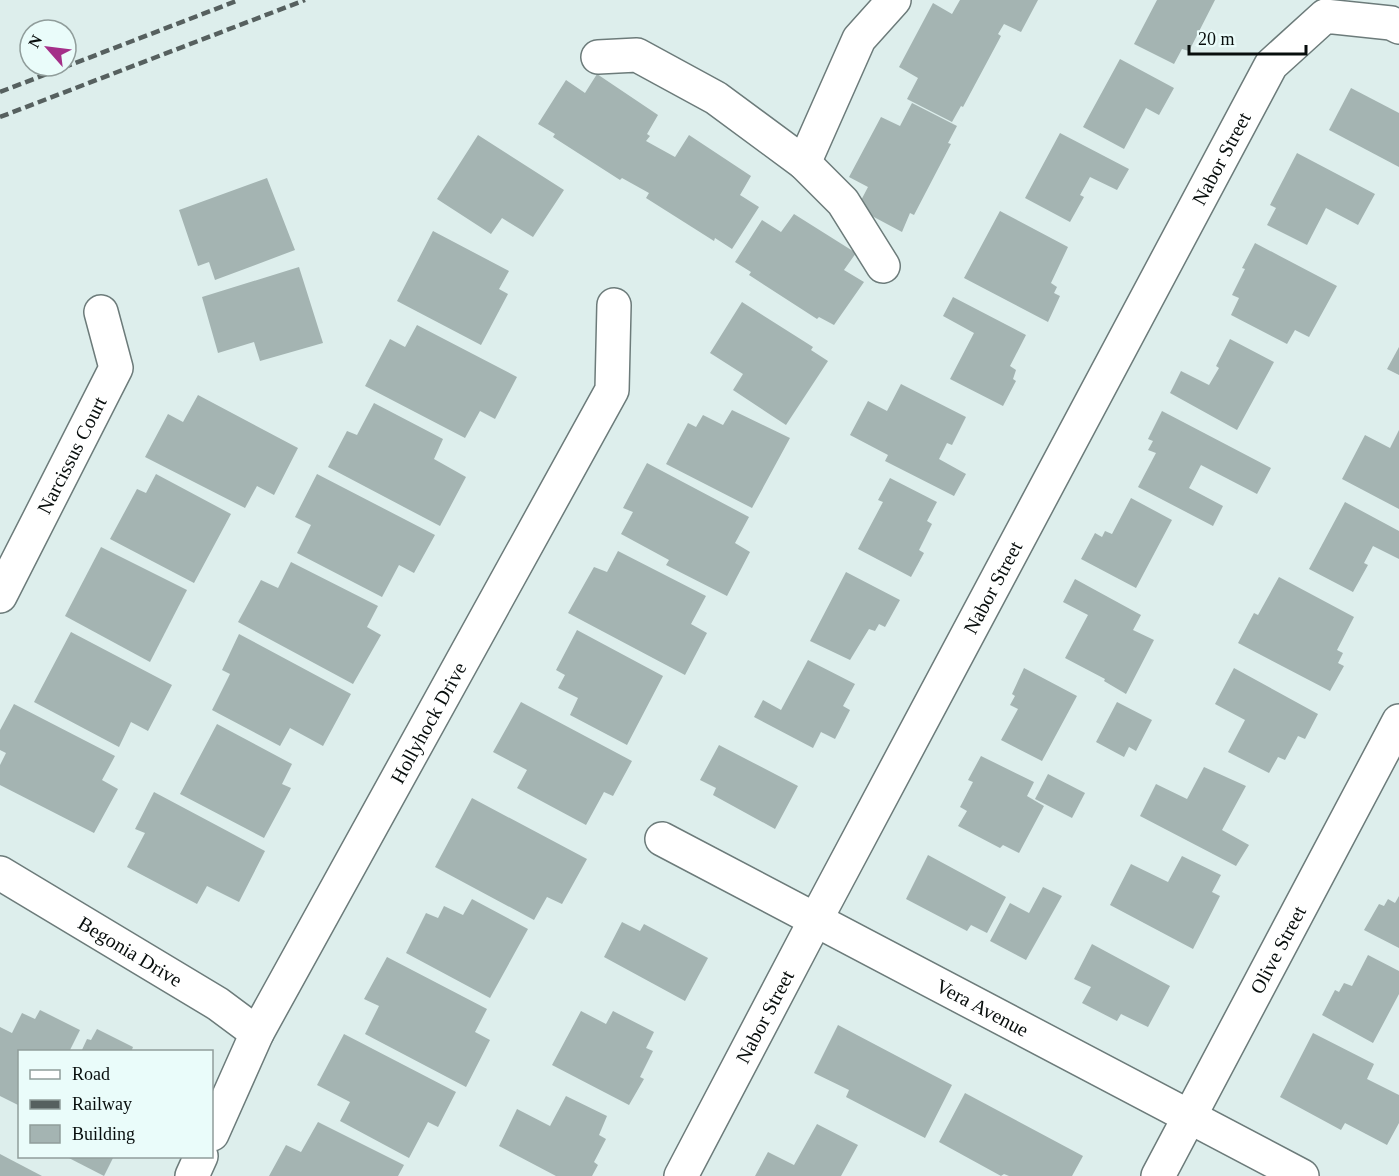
<svg xmlns="http://www.w3.org/2000/svg" width="1399" height="1176" font-family="Georgia,serif">
	<rect width="100%" height="100%" fill="#ddeeec"/>
	<g fill="#a4b4b2">
		<polygon points="960,0 1038,0 1021,32 1004,24 998,34 1001,36 963,107 961,106 952,122 907,99 918,78 899,67 933,3 952,14"/>
		<polygon points="1157,0 1215,0 1189,51 1182,49 1174,64 1134,44"/>
		<polygon points="1120,59 1174,88 1159,115 1146,108 1124,149 1083,127"/>
		<polygon points="597,74 658,115 647,134 650,136 646,141 675,157 689,135 751,176 740,195 759,207 732,249 715,238 714,241 646,198 649,193 622,178 620,180 553,137 555,134 538,124 566,80 585,93"/>
		<polygon points="1351,88 1399,113 1399,167 1329,130"/>
		<polygon points="912,103 957,126 948,143 951,144 914,215 910,213 902,232 857,208 868,187 849,177 881,117 900,126"/>
		<polygon points="1060,133 1129,169 1117,190 1090,177 1080,195 1084,197 1070,222 1025,198"/>
		<polygon points="478,135 564,190 533,237 502,218 491,234 437,199"/>
		<polygon points="1297,153 1375,194 1358,225 1326,208 1307,245 1267,225 1276,208 1270,205"/>
		<polygon points="267,178 295,250 215,280 209,262 198,266 179,210"/>
		<polygon points="1000,211 1068,247 1051,283 1057,287 1054,293 1060,296 1048,322 964,278"/>
		<polygon points="794,214 856,253 844,270 864,282 834,325 819,317 817,319 749,275 751,272 735,262 762,220 781,232"/>
		<polygon points="433,231 509,271 499,289 508,294 481,345 397,301"/>
		<polygon points="1255,243 1337,286 1309,337 1295,330 1287,344 1231,315 1239,298 1232,295 1245,269 1242,268"/>
		<polygon points="299,267 323,343 260,361 254,342 218,353 202,297"/>
		<polygon points="953,297 1026,335 1010,366 1016,370 1013,379 1016,381 1003,406 950,379 974,333 943,316"/>
		<polygon points="742,302 813,347 811,350 828,361 786,425 733,390 743,374 710,353"/>
		<polygon points="417,325 517,377 495,419 480,411 465,438 365,386 390,339 405,347"/>
		<polygon points="1230,339 1274,362 1237,430 1170,393 1181,371 1209,385 1219,368 1216,366"/>
		<polygon points="1399,347 1399,375 1387,369"/>
		<polygon points="901,384 966,417 952,445 947,443 939,459 966,474 954,496 885,461 888,455 850,435 868,401 887,411"/>
		<polygon points="198,395 298,448 274,495 257,486 245,508 145,457 168,414 183,422"/>
		<polygon points="374,403 443,439 434,459 466,477 440,526 328,467 347,431 357,435"/>
		<polygon points="732,410 790,438 752,508 666,464 688,423 696,427 703,415 723,425"/>
		<polygon points="1162,411 1271,468 1257,494 1201,465 1189,488 1223,506 1213,526 1138,487 1156,453 1148,450 1153,441 1148,439"/>
		<polygon points="1399,430 1399,509 1342,479 1365,435 1390,448"/>
		<polygon points="647,463 749,517 735,543 750,552 727,596 666,565 669,560 621,534 633,512 623,508"/>
		<polygon points="156,474 231,514 194,583 110,539 137,489 146,493"/>
		<polygon points="317,474 435,535 414,573 399,565 382,597 297,553 311,525 295,517"/>
		<polygon points="890,478 937,502 927,521 932,524 919,550 924,553 911,577 858,549 883,502 878,500"/>
		<polygon points="1131,498 1172,520 1136,588 1081,559 1095,533 1102,537 1105,531 1112,534"/>
		<polygon points="1345,502 1399,531 1399,559 1373,546 1364,563 1368,565 1353,592 1309,569"/>
		<polygon points="101,547 187,590 150,662 65,616"/>
		<polygon points="618,551 706,596 691,624 707,633 685,675 568,613 594,567 607,572"/>
		<polygon points="291,562 378,606 367,627 381,635 353,684 238,622 261,580 278,588"/>
		<polygon points="846,572 900,600 885,627 879,624 875,631 869,629 850,660 810,641"/>
		<polygon points="1279,577 1354,617 1337,650 1343,653 1338,663 1344,666 1330,691 1238,643 1254,613 1258,615"/>
		<polygon points="1075,579 1141,615 1133,630 1154,640 1126,694 1104,681 1105,679 1065,658 1088,615 1063,602"/>
		<polygon points="577,630 663,676 627,745 570,715 578,698 558,688 565,675 556,670"/>
		<polygon points="71,632 172,685 148,731 131,722 119,747 34,702"/>
		<polygon points="239,634 351,694 323,746 290,728 280,746 212,710 230,674 222,670"/>
		<polygon points="808,660 855,684 843,706 850,710 835,739 821,732 813,748 754,717 763,700 781,710"/>
		<polygon points="1024,668 1077,696 1042,761 1001,740 1018,709 1010,705 1015,696 1012,694"/>
		<polygon points="1234,668 1318,714 1305,739 1298,736 1285,760 1278,757 1269,773 1228,752 1245,720 1215,704"/>
		<polygon points="521,702 632,761 613,796 604,792 586,825 517,788 527,770 493,752"/>
		<polygon points="1117,702 1152,720 1136,751 1129,747 1124,757 1096,742"/>
		<polygon points="14,704 115,756 102,780 118,789 94,833 0,785 0,765 6,753 0,750 0,730"/>
		<polygon points="217,724 292,764 282,784 291,788 264,838 180,794"/>
		<polygon points="719,745 798,786 775,829 713,795 716,788 700,780"/>
		<polygon points="981,756 1034,782 1027,796 1044,806 1019,853 1003,845 1000,848 958,826 967,811 960,807 973,782 968,780"/>
		<polygon points="1204,767 1246,786 1222,830 1249,845 1236,866 1140,816 1156,784 1187,799"/>
		<polygon points="1048,774 1085,793 1072,818 1035,799"/>
		<polygon points="154,792 265,851 239,902 207,886 197,904 127,867 145,833 135,829"/>
		<polygon points="472,798 587,859 562,904 547,897 534,920 435,867"/>
		<polygon points="928,855 1006,897 987,933 971,925 967,931 906,899"/>
		<polygon points="1182,856 1221,875 1212,892 1220,896 1193,949 1110,905 1131,864 1168,882"/>
		<polygon points="1043,887 1062,896 1026,960 990,941 1010,903 1029,913"/>
		<polygon points="1399,896 1399,948 1364,930 1379,904 1384,906 1388,899 1395,903"/>
		<polygon points="472,899 528,929 490,998 406,953 426,913 438,918 444,906 463,915"/>
		<polygon points="622,922 640,931 644,924 708,958 685,1001 604,957"/>
		<polygon points="1092,944 1170,986 1148,1027 1121,1014 1117,1021 1082,1003 1091,987 1074,979"/>
		<polygon points="1368,955 1399,971 1399,994 1373,1043 1322,1015 1335,990 1339,992 1344,983 1352,986"/>
		<polygon points="387,957 487,1009 475,1032 490,1040 466,1087 365,1034 379,1006 364,999"/>
		<polygon points="40,1010 80,1030 69,1052 20,1052 20,1106 0,1096 0,1027 12,1033 22,1013 35,1019"/>
		<polygon points="581,1011 606,1024 613,1011 654,1032 646,1048 653,1051 640,1077 644,1079 629,1105 552,1065"/>
		<polygon points="838,1025 952,1085 925,1138 846,1097 849,1090 814,1073"/>
		<polygon points="97,1029 133,1047 131,1052 81,1052 87,1039 91,1040"/>
		<polygon points="1313,1033 1374,1064 1367,1079 1399,1095 1399,1123 1387,1145 1345,1123 1341,1130 1280,1097"/>
		<polygon points="344,1034 456,1092 438,1127 428,1122 409,1158 340,1121 350,1102 317,1085"/>
		<polygon points="965,1093 1083,1156 1072,1176 1009,1176 1004,1174 1001,1176 939,1142"/>
		<polygon points="566,1096 607,1116 599,1135 606,1139 594,1162 598,1165 592,1176 556,1176 499,1146 517,1109 550,1126"/>
		<polygon points="318,1122 404,1165 398,1176 269,1176 286,1145 301,1152"/>
		<polygon points="817,1124 858,1145 841,1176 755,1176 768,1152 794,1165"/>
		<polygon points="0,1154 42,1176 0,1176"/>
		<polygon points="65,1156 114,1156 104,1176"/>
	</g>
	<g fill="none" stroke-linecap="round" stroke-linejoin="round">
		<defs>
			<g id="minor">
				<polyline points="598,57 637,55 716,98 804,163 859,39 894,0"/>
				<polyline points="804,163 843,202 883,266"/>
				<path id="s1" d="M 0,596 L 116,368 L 101,312"/>
				<path id="s2" d="M 662,839 L 1302,1176"/>
				<path id="s3" d="M 0,873 L 218,1004 L 257,1033"/>
				<path id="s4" d="M 212,1134 L 257,1033 L 612,390 L 614,305"/>
				<polyline points="192,1176 201,1156"/>
				<path id="s5" d="M 681,1176 L 816,919 L 1271,65 L 1325,16 L 1391,23 L 1399,27"/>
				<path id="s6" d="M 1158,1176 L 1399,721"/>
			</g>
		</defs>
		<use href="#minor" stroke="#6c7b7a" stroke-width="36"/>
		<use href="#minor" stroke="#fff" stroke-width="33"/>
		<g stroke="#56605f" stroke-width="4.5" stroke-dasharray="9 4.5" stroke-linecap="butt">
			<polyline points="0,92 239,0"/>
			<polyline points="0,117 305,0"/>
		</g>
	</g>
	<g text-anchor="middle" stroke-width="5" stroke-linejoin="round" paint-order="stroke">
		<g font-size="20" fill="#080e0d" stroke="#eafcfa">
			<text dy="7" stroke="none"><textPath href="#s5" startOffset="1152">Nabor Street</textPath></text>
			<text dy="7" stroke="none"><textPath href="#s1" startOffset="158">Narcissus Court</textPath></text>
			<text dy="7" stroke="none"><textPath href="#s5" startOffset="666">Nabor Street</textPath></text>
			<text dy="7" stroke="none"><textPath href="#s4" startOffset="465">Hollyhock Drive</textPath></text>
			<text dy="7" stroke="none"><textPath href="#s6" startOffset="256">Olive Street</textPath></text>
			<text dy="7" stroke="none"><textPath href="#s3" startOffset="152">Begonia Drive</textPath></text>
			<text dy="7" stroke="none"><textPath href="#s2" startOffset="362">Vera Avenue</textPath></text>
			<text dy="7" stroke="none"><textPath href="#s5" startOffset="180">Nabor Street</textPath></text>
		</g>
	</g>
	<rect x="18" y="1050" width="195" height="108" fill="#eafcfa" stroke="#909d9b" stroke-width="1.5"/>
	<rect x="30" y="1070" width="30" height="9" fill="#ffffff" stroke="#909d9b" stroke-width="1.5"/>
	<text x="72" y="1080" font-size="18" fill="#080e0d">Road</text>
	<rect x="30" y="1100" width="30" height="9" fill="#56605f" stroke="#909d9b" stroke-width="1.5"/>
	<text x="72" y="1110" font-size="18" fill="#080e0d">Railway</text>
	<rect x="30" y="1125" width="30" height="18" fill="#a4b4b2" stroke="#909d9b" stroke-width="1.5"/>
	<text x="72" y="1140" font-size="18" fill="#080e0d">Building</text>
	<g transform="translate(48 48) rotate(298)"><circle r="28" fill="#eafcfa" stroke="#909d9b" stroke-width="1.5"/>
	<path d="M0-4.5L10 22L0 15L-10 22Z" fill="#a42f89"/>
	<text y="-9" font-size="16" font-weight="bold" text-anchor="middle" fill="#080e0d">N</text>
	</g>
	<path d="M1189 45v9h117v-9" fill="none" stroke="#080e0d" stroke-width="3"/>
	<text x="1198" y="45" font-size="18" fill="#080e0d" stroke="#eafcfa" stroke-width="4.5" paint-order="stroke">20 m</text>
</svg>
